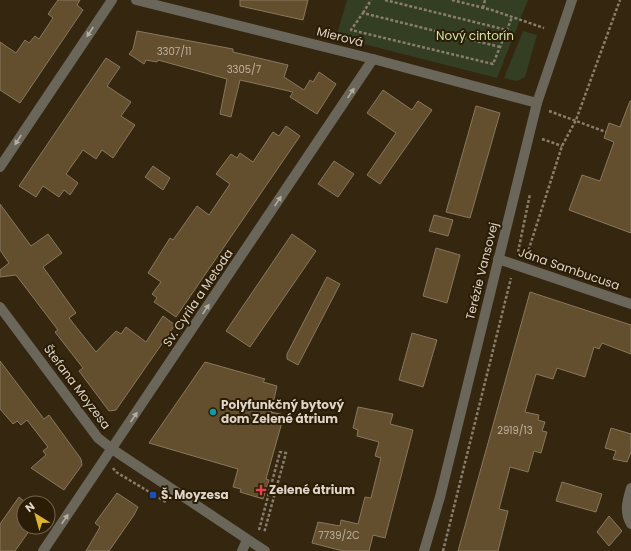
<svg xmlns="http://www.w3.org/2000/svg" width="631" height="551" font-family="Poppins,sans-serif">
	<rect width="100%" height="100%" fill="#34260f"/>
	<g fill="#343e23">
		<polygon points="347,0 528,0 497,78 336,37"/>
		<polygon points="523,31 537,35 525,77 517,81 504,78"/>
	</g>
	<g fill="#634e2e" stroke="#89785f">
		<polygon points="58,0 80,0 77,5 83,10 20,103 0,90 0,42 16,53 25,40 29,43 35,36 39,39 53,18 48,14"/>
		<polygon points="240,0 308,0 303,20 240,6"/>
		<polygon points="137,31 233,49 233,52 288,65 284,77 304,90 310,80 313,82 319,72 336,84 317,114 290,97 293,92 240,80 231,117 220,114 227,79 158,60 157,62 146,60 144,64 129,54 133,49"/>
		<polygon points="106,58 120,67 107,86 131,102 121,116 135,125 113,158 102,150 96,159 83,150 66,174 78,183 70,195 64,190 59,197 43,186 36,197 19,186"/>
		<polygon points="383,90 412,110 418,101 432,110 380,184 367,175 396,133 367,113"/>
		<polygon points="630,101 631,101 631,233 569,210 582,175 600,181 614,142 604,138 609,123 620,127"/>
		<polygon points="476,106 500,113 470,218 446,212"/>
		<polygon points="286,126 300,136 176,317 154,302 157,298 152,294 161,282 148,273 170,238 173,240 197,206 209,215 230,184 216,174 231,154 237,158 240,153 253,162 273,132 279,136"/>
		<polygon points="334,161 354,174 338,197 318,184"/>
		<polygon points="153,166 170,178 163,190 145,177"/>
		<polygon points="0,204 31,246 48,234 62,253 43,267 76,313 69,318 96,352 116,331 121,334 126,327 146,342 163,316 175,325 116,410 109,411 79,371 83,368 55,332 58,330 16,275 0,277 0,270 9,263 0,250"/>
		<polygon points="434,215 453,220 448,236 429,231"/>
		<polygon points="292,234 316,251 250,347 226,331"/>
		<polygon points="436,248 460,255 447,303 423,296"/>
		<polygon points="327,277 340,284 298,365 287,359 287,354"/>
		<polygon points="530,292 631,325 631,354 602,343 599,349 594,347 585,377 557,368 553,379 536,374 525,412 539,415 538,420 545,422 542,431 547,432 541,453 534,451 528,472 510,467 499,509 508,511 498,551 458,551"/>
		<polygon points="412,333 437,340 423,387 399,380"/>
		<polygon points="0,361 44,419 49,415 81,459 82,465 64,490 31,468 46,455 43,451 48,447 27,420 21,425 17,421 13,424 0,409"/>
		<polygon points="205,362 265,379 263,382 277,386 271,412 284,415 266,479 269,480 263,499 240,492 241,489 233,487 238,469 149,443"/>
		<polygon points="358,407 393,414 390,424 413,430 385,538 373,535 369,551 343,551 312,543 318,522 340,526 341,520 358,524 365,497 371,498 381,458 375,456 379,442 357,436 358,430 353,428"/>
		<polygon points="611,428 631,434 631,452 627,462 613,459 616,451 605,448"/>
		<polygon points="562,482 602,494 596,512 556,501"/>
		<polygon points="117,493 138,507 134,515 109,551 86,551 100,527 95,523"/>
		<polygon points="19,497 26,503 24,503 24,527 32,527 15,551 0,551 0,524"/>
		<polygon points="609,516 622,531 609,546 597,532"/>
	</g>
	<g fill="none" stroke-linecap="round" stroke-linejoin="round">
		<g stroke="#897e6c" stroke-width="2.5" stroke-dasharray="3 2" stroke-linecap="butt">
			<polyline points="385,0 507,30 512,17"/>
			<polyline points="452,0 492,10 544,28"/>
			<polyline points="483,8 485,0"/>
			<polyline points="363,13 371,0"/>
			<polyline points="500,47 363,13 351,30 493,64 507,30"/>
			<polyline points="549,111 606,132"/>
			<polyline points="542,139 562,146"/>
			<polyline points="518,252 530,194"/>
			<polyline points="527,255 562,146 576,120 620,0"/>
			<polyline points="113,468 116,472 166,502"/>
			<polyline points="259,530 280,452 286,453 264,533"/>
			<polyline points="443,551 511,278"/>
		</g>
		<g stroke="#6a665a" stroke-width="10">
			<polyline points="136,0 373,59 537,103"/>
			<polyline points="0,167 112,0"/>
			<polyline points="498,259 631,304"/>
			<polyline points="0,307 98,438 112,449 265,551"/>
			<path d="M 631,488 C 627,502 624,511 631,524"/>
			<polyline points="43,551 373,59"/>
			<polyline points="242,551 247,540"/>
			<polyline points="424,551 440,497 537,103 572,0"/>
		</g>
	</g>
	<defs><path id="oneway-solid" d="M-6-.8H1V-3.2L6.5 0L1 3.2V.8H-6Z"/></defs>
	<g fill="#b5aea1">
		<use href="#oneway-solid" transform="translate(90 32) rotate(124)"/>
		<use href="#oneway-solid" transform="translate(351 93) rotate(-56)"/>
		<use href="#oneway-solid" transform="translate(18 140) rotate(123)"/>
		<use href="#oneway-solid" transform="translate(278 201) rotate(-56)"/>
		<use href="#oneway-solid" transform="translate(206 309) rotate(-56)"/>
		<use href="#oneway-solid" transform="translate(134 417) rotate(-56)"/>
		<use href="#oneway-solid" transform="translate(65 519) rotate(-56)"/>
	</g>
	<circle fill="#0f9aa8" stroke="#2a1c05" stroke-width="1.5" cx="213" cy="412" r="4"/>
	<path fill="#e0444e" stroke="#2a1c05" stroke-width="1.5" d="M259 484h4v4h4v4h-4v4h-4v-4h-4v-4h4z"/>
	<rect fill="#1a4fb4" stroke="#2a1c05" stroke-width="1.5" x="149" y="491" width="8" height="8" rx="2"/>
	<g text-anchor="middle" stroke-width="4" stroke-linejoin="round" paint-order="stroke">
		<g font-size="10" fill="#bfb2a1">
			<text x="174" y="55">3307/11</text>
			<text x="244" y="73">3305/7</text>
			<text x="515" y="434">2919/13</text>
			<text x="339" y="539">7739/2C</text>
		</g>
		<g font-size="12" fill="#cde5a7" stroke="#2a1c05">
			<text x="475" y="40">Nový cintorín</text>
		</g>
		<g font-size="12" fill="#ded4c7" stroke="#2a1c05">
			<text transform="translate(340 37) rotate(14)" y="4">Mierová</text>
			<text transform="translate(569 269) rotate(19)" y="4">Jána Sambucusa</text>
			<text transform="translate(482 271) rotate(-76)" y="4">Terézie Vansovej</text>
			<text transform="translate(198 298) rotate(-56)" y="4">Sv. Cyrila a Metoda</text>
			<text transform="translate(77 387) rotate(53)" y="4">Štefana Moyzesa</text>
		</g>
		<g font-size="12" font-weight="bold" fill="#ded4c7" stroke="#2a1c05" text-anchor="start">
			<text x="221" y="409">Polyfunkčný bytový<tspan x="221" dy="14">dom Zelené átrium</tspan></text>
			<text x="269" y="494">Zelené átrium</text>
			<text x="161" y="499">Š. Moyzesa</text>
		</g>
	</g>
	<g transform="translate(36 515) rotate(323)"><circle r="19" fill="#2a1c05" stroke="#726653"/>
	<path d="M0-3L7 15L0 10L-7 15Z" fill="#d9b334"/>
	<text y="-6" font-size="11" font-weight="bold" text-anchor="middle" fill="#ded4c7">N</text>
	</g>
</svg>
